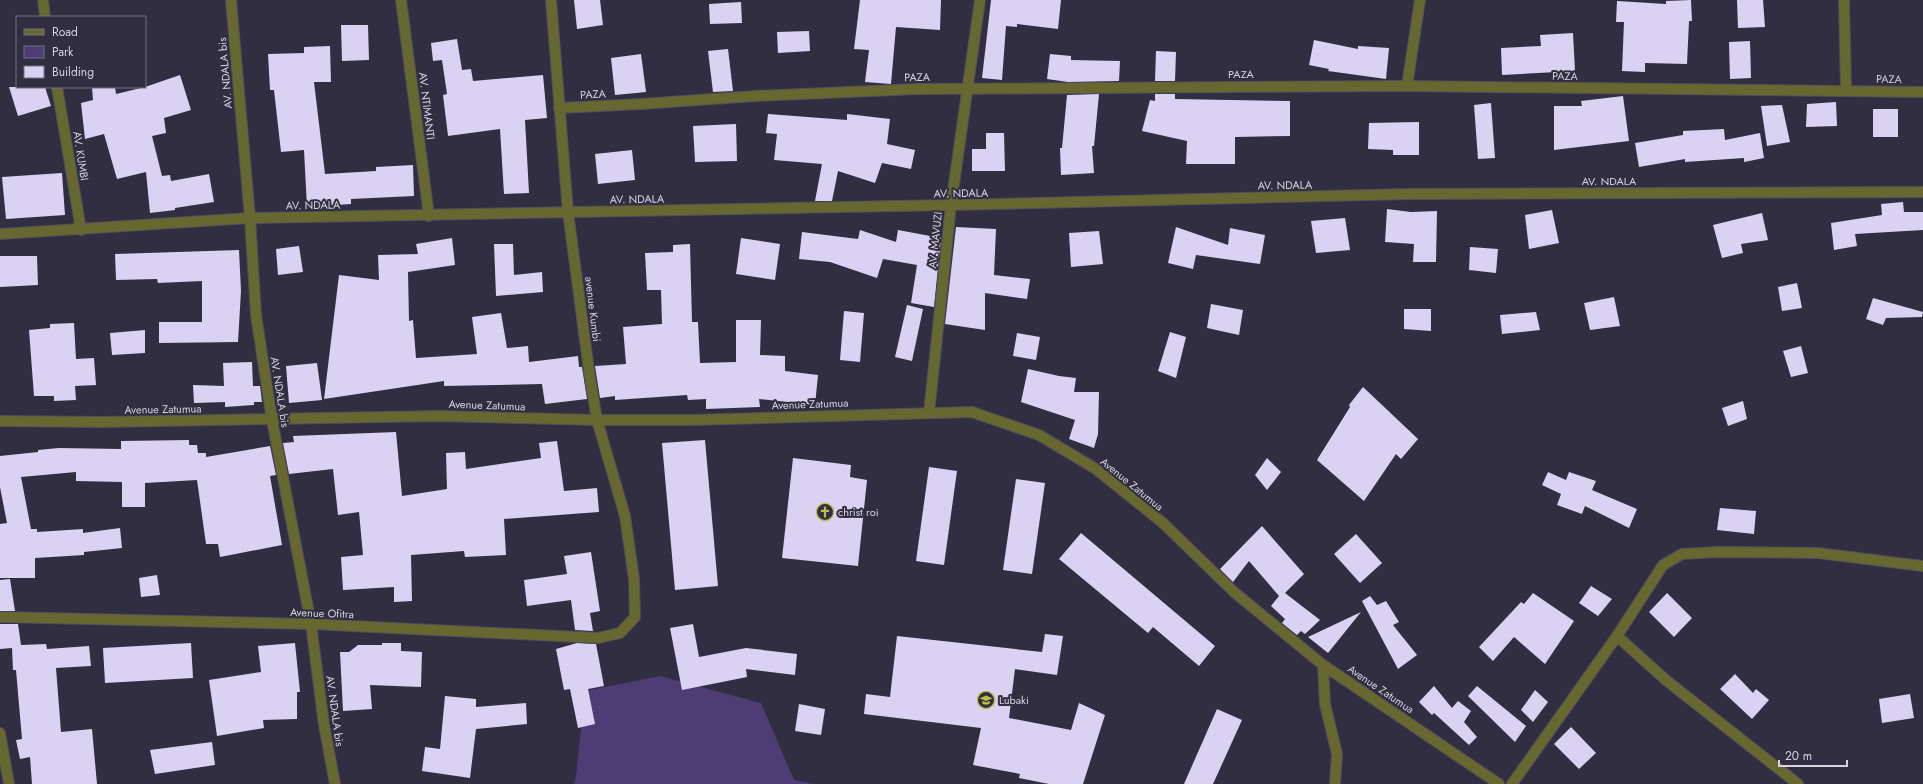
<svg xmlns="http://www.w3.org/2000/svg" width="1923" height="784" font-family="Jost,sans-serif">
	<rect width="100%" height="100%" fill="#322e41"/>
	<polygon fill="#4d3d74" points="660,676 761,703 794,780 814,784 574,784 576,776 585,691"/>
	<g fill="#d9d2f2">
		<polygon points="574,0 600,0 603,25 577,29"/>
		<polygon points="860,0 941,0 940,30 896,27 891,84 865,82 869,50 854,49"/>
		<polygon points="991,0 1061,0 1058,29 1017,24 1017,27 1006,26 1002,80 982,78"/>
		<polygon points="1691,0 1692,21 1689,21 1687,64 1645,63 1645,72 1622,71 1624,22 1616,22 1617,1 1666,4 1666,1"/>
		<polygon points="1737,0 1763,0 1765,27 1738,28"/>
		<polygon points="741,2 742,23 710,24 709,4"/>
		<polygon points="341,25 368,25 369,60 342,61"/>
		<polygon points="809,31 810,51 778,53 777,32"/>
		<polygon points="1573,33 1575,71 1502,75 1501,48 1541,46 1540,35"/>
		<polygon points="457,39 462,70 471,69 473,81 543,75 547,118 525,120 529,193 504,194 500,129 448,136 443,95 447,94 442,60 433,61 431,43"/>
		<polygon points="1314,40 1358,49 1358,46 1389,48 1386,79 1328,71 1329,69 1309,65"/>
		<polygon points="1750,41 1751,78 1730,79 1729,42"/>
		<polygon points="330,46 331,82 314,82 325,174 376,171 376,167 413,165 414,196 351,199 351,204 307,207 304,150 281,152 274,90 270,90 268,54 304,53 304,47"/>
		<polygon points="728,49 733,91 713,92 708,51"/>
		<polygon points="1156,51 1176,52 1175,81 1155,81"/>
		<polygon points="641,54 646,92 615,95 611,58"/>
		<polygon points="1050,54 1071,56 1071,60 1120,61 1119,81 1068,82 1047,79"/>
		<polygon points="180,75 191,110 164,118 166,133 152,136 162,176 170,175 171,181 209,174 214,202 175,208 175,210 150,213 146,172 117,179 104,134 85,139 81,103 93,100 92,87 115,87 116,94 145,87"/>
		<polygon points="9,87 45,87 51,106 18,116"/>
		<polygon points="1099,94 1094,146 1092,146 1094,173 1061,175 1060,148 1062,148 1067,95"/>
		<polygon points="1155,94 1175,94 1175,99 1290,101 1290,136 1235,137 1235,164 1186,164 1187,141 1142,131 1150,100 1155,101"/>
		<polygon points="1623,96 1629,141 1554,150 1554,106 1582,106 1581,101"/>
		<polygon points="1836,102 1837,126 1806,127 1807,104"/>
		<polygon points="1491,103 1495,158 1478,159 1474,105"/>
		<polygon points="1782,105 1790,142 1767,146 1761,106"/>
		<rect x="1873" y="109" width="25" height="28"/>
		<polygon points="768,114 847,120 847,114 890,119 887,144 915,150 911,169 882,163 875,183 838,171 832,201 815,201 822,164 774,160 777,134 766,133"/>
		<polygon points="1419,122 1419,155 1393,155 1393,150 1368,149 1369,123"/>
		<polygon points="736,124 737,161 695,162 693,126"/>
		<polygon points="1724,129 1725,140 1760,133 1764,158 1744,162 1744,158 1685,162 1685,159 1639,167 1635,143 1683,135 1683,131"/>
		<polygon points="986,133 1004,133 1005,171 972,171 972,149 986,149"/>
		<polygon points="632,150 635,180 598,184 595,154"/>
		<polygon points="62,173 65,215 6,219 2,177"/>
		<polygon points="1903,202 1904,212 1923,212 1923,230 1855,234 1857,246 1834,250 1831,223 1882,215 1881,204"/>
		<polygon points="1387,209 1411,212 1437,211 1436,262 1413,262 1414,244 1385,242"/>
		<polygon points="1552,210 1559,243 1529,249 1525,215"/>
		<polygon points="1762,213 1768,240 1741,244 1743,253 1722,258 1713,225"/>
		<polygon points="1345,218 1350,250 1316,253 1311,221"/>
		<polygon points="956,227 996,229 994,275 1030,279 1027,299 985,293 985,330 945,324"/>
		<polygon points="1176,227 1228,245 1230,228 1265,235 1260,264 1196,255 1193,269 1168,263"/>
		<polygon points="860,230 896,242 898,230 941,238 934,307 911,303 917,265 883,259 877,278 830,262 799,259 802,232 858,239"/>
		<polygon points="1099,231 1103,264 1071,267 1069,233"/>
		<polygon points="452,238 455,265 408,272 409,321 413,320 416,358 477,354 472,317 501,313 507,348 528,346 529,362 578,356 579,367 582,367 587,399 545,404 542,384 444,386 444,381 324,399 339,275 379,280 378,255 418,254 416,244"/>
		<polygon points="741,238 780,244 775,280 736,274"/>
		<polygon points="494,244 513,244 514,275 542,272 543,292 496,296"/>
		<polygon points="690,244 692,322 698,322 700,363 736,362 736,320 761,320 760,355 785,356 785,371 818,375 815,405 759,399 760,407 706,409 706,399 688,400 687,395 615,400 615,396 600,398 595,366 626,364 623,327 662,324 661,290 647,290 645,253 673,252 673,245"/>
		<polygon points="299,246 303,272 278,275 276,249"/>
		<polygon points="1470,247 1498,249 1496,273 1469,270"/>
		<polygon points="239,250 241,291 238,342 159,343 159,322 202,322 202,281 158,283 157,279 116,280 115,254"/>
		<polygon points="0,256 37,256 38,285 0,287"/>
		<polygon points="1797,283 1802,308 1782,311 1778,287"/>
		<polygon points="1614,297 1620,326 1590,330 1584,303"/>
		<polygon points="1873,298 1923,312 1922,317 1886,318 1883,325 1866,319"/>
		<polygon points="1211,304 1243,310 1239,335 1207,328"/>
		<polygon points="907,305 923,309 912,361 895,357"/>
		<polygon points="1404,309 1431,309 1431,331 1404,329"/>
		<polygon points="844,311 864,313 860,362 840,360"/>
		<polygon points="1536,312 1540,330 1502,334 1500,315"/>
		<polygon points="74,323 76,359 94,358 96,385 75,386 76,400 54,401 54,396 34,396 29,330 50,328 50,324"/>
		<polygon points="145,330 145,353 112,355 110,333"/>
		<polygon points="1170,332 1186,337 1176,378 1158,371"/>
		<polygon points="1017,333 1040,337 1036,360 1013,356"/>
		<polygon points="1801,346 1808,373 1791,377 1783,351"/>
		<polygon points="252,362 253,386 260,386 262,402 254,402 254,405 225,407 225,402 194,403 193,385 224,386 223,363"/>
		<polygon points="317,363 322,400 289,403 286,366"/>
		<polygon points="1028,369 1059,376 1076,378 1074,392 1099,392 1098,434 1094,448 1069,439 1075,420 1021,402"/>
		<polygon points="1363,387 1418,439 1401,459 1396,454 1364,501 1317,460 1350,407 1349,405"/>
		<polygon points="1743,401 1747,419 1728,426 1722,408"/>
		<polygon points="396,432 402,496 447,489 446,453 465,452 466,469 541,458 539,443 557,441 564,491 597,488 599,512 504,519 506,555 465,557 464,551 411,555 412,601 394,602 394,587 343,590 341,557 363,555 359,512 338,515 333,469 289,474 283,443 294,442 293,436"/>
		<polygon points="189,440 189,445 197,445 198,453 206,453 206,457 270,446 276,475 270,476 282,545 220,557 218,544 206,544 197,480 145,483 145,507 122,507 122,482 76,481 76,472 21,477 31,529 37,529 37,532 83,529 83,533 120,528 122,548 84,552 84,555 35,558 35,578 0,578 0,524 7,523 0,487 0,456 38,452 38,450 59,448 121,449 121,441"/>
		<polygon points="705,440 718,586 675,590 662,443"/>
		<polygon points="793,458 851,465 850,477 867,480 858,566 782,558"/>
		<polygon points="1267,458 1281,472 1267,490 1255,475"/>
		<polygon points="929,467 957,471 944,565 916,561"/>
		<polygon points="1548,472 1566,480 1569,472 1596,481 1592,490 1637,509 1629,528 1585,506 1582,514 1557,505 1561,494 1542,485"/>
		<polygon points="1016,479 1045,483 1032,574 1003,570"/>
		<polygon points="1720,508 1756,511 1754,534 1717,530"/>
		<polygon points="1262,526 1304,574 1285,593 1320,620 1305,634 1301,631 1297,635 1282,623 1285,619 1271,606 1279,596 1249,561 1233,582 1220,569"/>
		<polygon points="1081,533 1215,646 1199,666 1153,627 1148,633 1059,559"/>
		<polygon points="1356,534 1382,563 1360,583 1334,554"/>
		<polygon points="591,552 600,611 590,613 593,631 575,630 571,600 527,606 524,580 567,574 564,556"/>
		<polygon points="157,575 160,595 141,597 139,578"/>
		<polygon points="10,579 15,611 0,611 0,580"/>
		<polygon points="1591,586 1612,599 1598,616 1579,603"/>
		<polygon points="1533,593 1574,621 1545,664 1514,637 1493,661 1479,647 1521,602 1524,604"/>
		<polygon points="1667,593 1692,618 1674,637 1649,612"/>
		<polygon points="1370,596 1377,605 1386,601 1399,622 1393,625 1417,655 1398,669 1362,601"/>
		<polygon points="1361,612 1328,653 1308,637"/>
		<polygon points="0,624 18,624 21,645 46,644 47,649 89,646 91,666 56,668 61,732 92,729 97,784 32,784 30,757 20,759 16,740 22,739 16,670 13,670 12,648 0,649"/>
		<polygon points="693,624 699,657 746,648 797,654 795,675 746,669 747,677 682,690 670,628"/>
		<polygon points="1045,634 1063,636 1057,675 1015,669 1009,718 1071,730 1079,703 1105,715 1083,784 1049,784 1019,778 1020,774 973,765 981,728 864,714 866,694 890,697 897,636 1042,652"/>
		<polygon points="191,643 193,678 105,683 103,648"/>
		<polygon points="295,643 300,692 297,692 297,719 263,720 264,728 217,736 209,680 261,672 258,646"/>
		<polygon points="382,643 401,643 401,651 422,652 421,687 370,685 372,709 343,711 340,652 349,652 358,645 382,645"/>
		<polygon points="577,643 596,644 604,686 588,689 595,724 578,728 570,689 564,690 556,649"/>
		<polygon points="1735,674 1753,693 1756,689 1769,700 1752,719 1720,689"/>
		<polygon points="1434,686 1452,708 1458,701 1471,711 1464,722 1477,737 1469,745 1434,713 1432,715 1419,702"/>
		<polygon points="1477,686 1526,726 1515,742 1468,696"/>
		<polygon points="1535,690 1548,702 1533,722 1521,710"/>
		<polygon points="1910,694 1914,718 1882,723 1879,699"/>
		<polygon points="445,696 476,699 476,707 526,703 527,724 476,729 470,778 422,771 425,747 440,749"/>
		<polygon points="799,704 825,709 821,735 795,731"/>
		<polygon points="1217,709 1242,720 1213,784 1184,784"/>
		<polygon points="1571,727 1596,753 1579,769 1554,744"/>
		<polygon points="212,742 215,765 155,774 150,750"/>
	</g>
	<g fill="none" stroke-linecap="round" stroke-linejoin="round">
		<defs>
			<g id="minor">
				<polyline points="43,0 45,17"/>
				<polyline points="231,0 250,218 256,315 272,420 311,624 324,725 335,784"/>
				<polyline points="401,0 429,216"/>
				<polyline points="1844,0 1846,91"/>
				<polyline points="1407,86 1420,0"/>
				<polyline points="57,87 81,230"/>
				<polyline points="559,108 641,104 755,96 917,89 1407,86 1923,92"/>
				<polyline points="0,234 250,218 951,205 1410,194 1923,192"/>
				<polyline points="929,413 951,205 980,0"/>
				<polyline points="0,421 103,422 439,416 597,420 692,420 972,412 1039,435 1096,469 1163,523 1234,592 1323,665 1499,784"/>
				<polyline points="0,617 311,624 598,638 620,633 635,617 634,579 625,516 597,420 590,378 568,212 551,0"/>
				<polyline points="1617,636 1667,681 1798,784"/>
				<polyline points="1323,665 1325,704 1337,754 1335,784"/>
				<polyline points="0,733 9,784"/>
				<polyline points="1512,784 1617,636 1663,565 1682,554 1718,552 1818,553 1923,566"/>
			</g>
		</defs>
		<use href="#minor" stroke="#504c5d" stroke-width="12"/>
		<use href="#minor" stroke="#666830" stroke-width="10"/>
	</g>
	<defs>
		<symbol id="church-ring" viewBox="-11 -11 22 22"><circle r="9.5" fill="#322e41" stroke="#bcbf44" stroke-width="1.5"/><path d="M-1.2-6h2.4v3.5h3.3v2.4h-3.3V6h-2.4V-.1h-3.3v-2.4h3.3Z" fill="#bcbf44"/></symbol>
		<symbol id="school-ring" viewBox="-11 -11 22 22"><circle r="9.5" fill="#322e41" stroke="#bcbf44" stroke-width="1.5"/><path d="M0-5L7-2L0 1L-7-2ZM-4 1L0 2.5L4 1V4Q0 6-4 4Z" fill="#bcbf44"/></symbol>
	</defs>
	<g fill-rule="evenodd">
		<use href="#church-ring" x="815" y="502" width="20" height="20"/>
		<use href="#school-ring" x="976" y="690" width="20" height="20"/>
	</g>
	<g text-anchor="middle" stroke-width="4" stroke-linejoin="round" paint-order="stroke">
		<g font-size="11" fill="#d6d3df" stroke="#322e41">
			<text transform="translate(225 73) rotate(-95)" y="4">AV. NDALA bis</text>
			<text x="1241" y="78">PAZA</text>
			<text transform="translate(1565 76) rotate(1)" y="4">PAZA</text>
			<text transform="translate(917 77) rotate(-1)" y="4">PAZA</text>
			<text transform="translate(1889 79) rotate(1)" y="4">PAZA</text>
			<text transform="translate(593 94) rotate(-3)" y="4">PAZA</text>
			<text transform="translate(427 106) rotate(83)" y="4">AV. NTIMANTI</text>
			<text transform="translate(81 156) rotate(81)" y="4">AV. KUMBI</text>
			<text x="1609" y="185">AV. NDALA</text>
			<text transform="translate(1285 185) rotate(-1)" y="4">AV. NDALA</text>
			<text transform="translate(961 193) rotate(-1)" y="4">AV. NDALA</text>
			<text transform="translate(637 199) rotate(-1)" y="4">AV. NDALA</text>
			<text transform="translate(313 205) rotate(-1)" y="4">AV. NDALA</text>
			<text transform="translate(935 240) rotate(-84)" y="4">AV. MAVUZI</text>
			<text transform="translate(593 309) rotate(83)" y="4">avenue Kumbi</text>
			<text transform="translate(280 392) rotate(81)" y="4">AV. NDALA bis</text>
			<text transform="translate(810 404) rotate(-2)" y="4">Avenue Zatumua</text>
			<text transform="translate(487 405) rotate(2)" y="4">Avenue Zatumua</text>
			<text transform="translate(163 409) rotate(-1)" y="4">Avenue Zatumua</text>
			<text transform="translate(1132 484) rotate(39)" y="4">Avenue Zatumua</text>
			<text transform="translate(322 613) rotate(2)" y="4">Avenue Ofitra</text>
			<text transform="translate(1381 689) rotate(34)" y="4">Avenue Zatumua</text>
			<text transform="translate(335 711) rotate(82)" y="4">AV. NDALA bis</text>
		</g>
		<g font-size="11" fill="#d6d3df" stroke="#322e41" text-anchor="start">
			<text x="838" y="516">christ roi</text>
			<text x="999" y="704">Lubaki</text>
		</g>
	</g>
	<rect x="16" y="16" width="130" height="72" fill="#322e41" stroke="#747080"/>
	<rect x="24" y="29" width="20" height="6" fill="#666830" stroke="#747080"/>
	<text x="52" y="36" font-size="12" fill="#d6d3df">Road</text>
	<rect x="24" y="46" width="20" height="12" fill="#4d3d74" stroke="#747080"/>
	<text x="52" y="56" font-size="12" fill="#d6d3df">Park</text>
	<rect x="24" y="66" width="20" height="12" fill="#d9d2f2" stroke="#747080"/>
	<text x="52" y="76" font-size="12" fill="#d6d3df">Building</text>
	<path d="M1779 760v6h68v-6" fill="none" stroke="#d6d3df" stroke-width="2"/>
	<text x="1785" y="760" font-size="12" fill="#d6d3df" stroke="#322e41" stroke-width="3" paint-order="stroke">20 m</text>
</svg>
